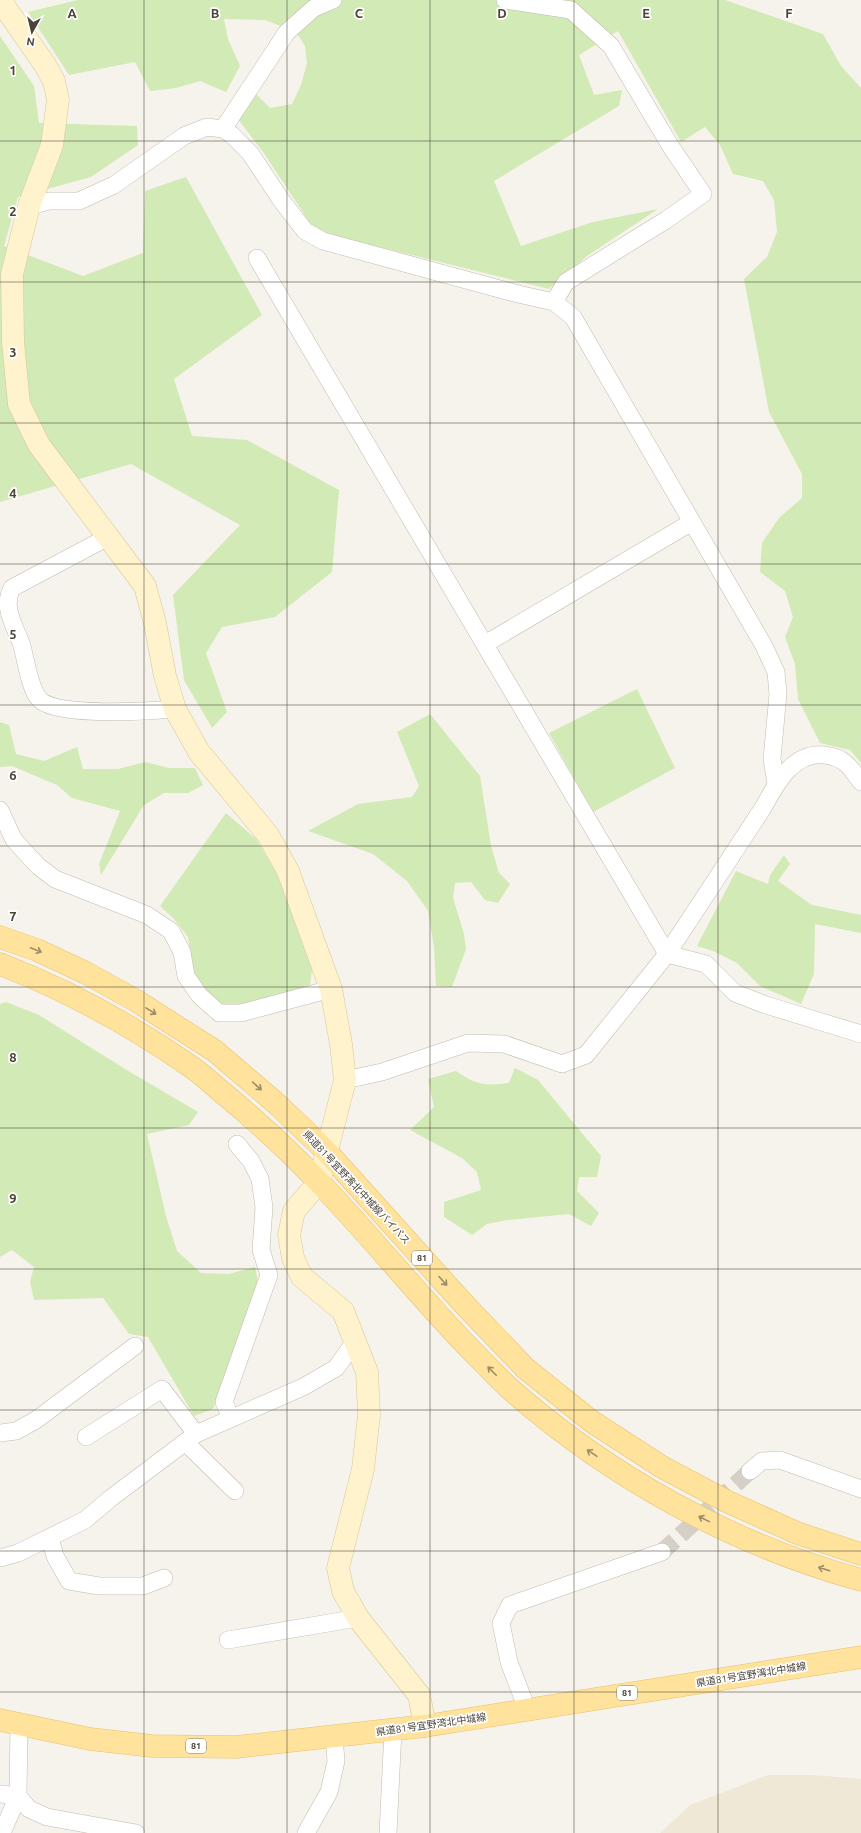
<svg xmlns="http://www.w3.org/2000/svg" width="861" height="1833" font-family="Ubuntu,'Noto Sans JP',sans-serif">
	<rect width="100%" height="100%" fill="#f6f3ec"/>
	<polygon fill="#efe8d6" points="768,1775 813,1775 861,1779 861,1833 660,1833 690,1805"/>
	<g fill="#d2eab5">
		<polygon points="78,0 725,0 823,34 841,66 861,88 861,763 850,750 820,743 798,699 795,664 785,637 793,617 785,591 760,572 762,543 779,518 802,498 802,474 769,412 744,279 767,257 777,232 774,200 763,181 733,174 720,145 705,127 681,142 618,31 579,55 594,95 622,90 619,106 494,181 521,246 593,222 658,209 587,256 549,289 331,235 312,226 263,152 237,118 255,93 270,108 292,104 301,85 307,63 305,46 296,32 265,20 224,19 228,39 240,66 226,92 200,81 176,88 150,91 135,62 69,75 28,12"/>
		<polygon points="0,36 34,86 39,123 137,126 138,145 91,177 18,197 4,246 83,276 143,253 145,191 186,177 262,315 174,379 192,436 247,440 339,490 332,572 275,617 222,627 206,653 227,712 212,728 184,680 173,595 240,525 131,464 0,502"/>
		<polygon points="637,689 675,768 593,812 549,733"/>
		<polygon points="430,714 480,776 491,846 499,873 510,884 498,903 485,900 471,882 455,883 453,898 464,934 466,949 452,987 436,986 434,947 428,911 407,881 373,854 308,831 358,804 412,797 419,786 397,732"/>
		<polygon points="0,722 9,725 16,754 44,761 77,747 83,769 118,769 145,762 169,768 195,768 203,785 188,793 164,793 144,805 101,875 99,864 120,811 72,798 57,785 12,766 0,767"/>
		<polygon points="226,813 256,839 277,874 312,970 310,985 241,1007 218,1006 201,989 193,970 188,937 173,918 160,906"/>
		<polygon points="784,855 790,864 778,881 812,905 861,915 861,933 815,924 814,974 801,1004 760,986 737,963 713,951 697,946 736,871 768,884 770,875"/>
		<polygon points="6,1002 39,1015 125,1069 198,1112 189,1125 147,1134 166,1216 177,1251 201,1273 229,1274 255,1267 258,1281 213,1409 194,1416 148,1337 129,1334 103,1298 34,1300 30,1282 34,1267 12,1250 0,1257 0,1004"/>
		<path d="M 515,1068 L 538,1080 L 601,1156 L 597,1177 L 579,1177 L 577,1191 L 599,1213 L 591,1226 L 569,1214 L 507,1220 L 487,1224 L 472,1235 L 444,1217 L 444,1202 L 481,1190 L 477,1172 L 462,1158 L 410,1130 L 434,1107 L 428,1079 L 456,1071 C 476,1085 485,1086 509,1083 Z"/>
	</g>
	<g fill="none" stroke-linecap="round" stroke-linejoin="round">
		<polyline stroke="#d4d0c8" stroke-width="17" stroke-dasharray="17 8" stroke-linecap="butt" points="662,1552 750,1471"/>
		<defs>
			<g id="street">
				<polyline points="505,0 571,10 611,46 671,147 703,194 666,220 566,282 554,302"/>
				<polyline points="223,129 287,32 314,8 333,0"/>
				<polyline points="29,206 49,201 79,201 114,185 184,136 207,127 223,129 232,135 250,153 281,200 305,231 323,241 518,294 554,302 573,317 764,646 776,672 778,694 772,759 776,784"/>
				<polyline points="257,258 667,954 706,964 735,993 766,1005 861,1034"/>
				<path d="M 108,537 L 12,588 C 2,606 14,625 21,643 C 26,658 29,689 40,700 C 59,717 149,711 175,709"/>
				<polyline points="485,644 692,522"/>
				<polyline points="0,810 14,840 38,866 55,879 147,915 171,931 182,952 186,976 199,995 219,1013 241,1013 331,989"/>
				<path d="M 345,1080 L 382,1072 L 468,1043 L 504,1044 L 562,1064 L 586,1055 L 667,954 L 763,808 C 776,784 793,751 825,755 C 831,756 840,758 845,763 C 851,767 856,776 861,782"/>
				<polyline points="231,1418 224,1402 269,1275 261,1250 264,1207 260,1179 251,1161 237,1144"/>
				<polyline points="0,1433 16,1431 36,1420 135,1346"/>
				<polyline points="86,1437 162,1389 196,1434"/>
				<polyline points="185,1442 235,1491"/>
				<polyline points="750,1471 762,1461 780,1460 861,1489"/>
				<polyline points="50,1538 55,1556 69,1581 99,1586 143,1586 164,1578"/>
				<polyline points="0,1558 18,1553 85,1520 111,1498 196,1434 303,1387 336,1368 356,1340"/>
				<polyline points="228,1640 358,1618"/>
				<polyline points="527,1709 509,1662 501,1623 510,1605 662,1552"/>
				<polyline points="19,1725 18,1796 29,1809 47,1817 136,1833"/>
				<polyline points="0,1794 18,1796 2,1833"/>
				<polyline points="306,1833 329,1792 336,1761 334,1737"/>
				<polyline points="388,1833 393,1730"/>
			</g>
			<polyline id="secondary" points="0,0 45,65 54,81 58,100 52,145 29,206 12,274 13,342 19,404 39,445 145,586 155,623 165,676 175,709 199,752 268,835 288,871 331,989 341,1044 345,1080 319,1182 294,1211 289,1235 293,1258 302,1277 343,1311 367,1372 369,1415 363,1469 338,1568 343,1591 358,1618 419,1695 425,1726"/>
			<g id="primary">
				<polyline points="0,937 37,950 86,973 135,1000 215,1051 278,1105 327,1152 462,1302 525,1368 591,1421 662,1467 726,1501 797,1533 861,1554"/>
				<path d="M 0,964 C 67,990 131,1025 190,1066 C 202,1074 212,1084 223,1093 C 257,1121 288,1150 318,1181 C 372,1237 420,1298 474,1353 C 486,1365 497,1377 509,1388 C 610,1477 731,1544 861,1580"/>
				<polyline points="0,1720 90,1739 152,1746 236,1747 425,1726 861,1657"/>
			</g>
		</defs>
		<use href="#street" stroke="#c2bbae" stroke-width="18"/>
		<use href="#secondary" stroke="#d6c79b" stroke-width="23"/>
		<use href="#primary" stroke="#e6c16a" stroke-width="23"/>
		<use href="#street" stroke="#fff" stroke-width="17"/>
		<use href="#secondary" stroke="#fff3cd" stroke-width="22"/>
		<use href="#primary" stroke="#ffe39c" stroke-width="22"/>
	</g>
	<defs><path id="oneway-shaft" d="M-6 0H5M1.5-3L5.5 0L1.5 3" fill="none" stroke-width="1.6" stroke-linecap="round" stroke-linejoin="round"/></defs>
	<g stroke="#9c8c66">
		<use href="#oneway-shaft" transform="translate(36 950) rotate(22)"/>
		<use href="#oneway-shaft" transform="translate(151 1011) rotate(32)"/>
		<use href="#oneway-shaft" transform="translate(257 1086) rotate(42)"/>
		<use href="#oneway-shaft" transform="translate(443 1281) rotate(48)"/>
		<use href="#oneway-shaft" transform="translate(492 1371) rotate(-135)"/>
		<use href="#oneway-shaft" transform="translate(592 1453) rotate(-146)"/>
		<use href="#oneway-shaft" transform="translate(704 1519) rotate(-154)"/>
		<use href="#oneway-shaft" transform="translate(824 1569) rotate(-162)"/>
	</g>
	<path fill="none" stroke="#4b4439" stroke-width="1" stroke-opacity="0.55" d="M 144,0 L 144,1833M 287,0 L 287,1833M 430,0 L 430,1833M 574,0 L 574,1833M 718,0 L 718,1833M 0,141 L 861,141M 0,282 L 861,282M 0,423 L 861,423M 0,564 L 861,564M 0,705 L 861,705M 0,846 L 861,846M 0,987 L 861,987M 0,1128 L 861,1128M 0,1269 L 861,1269M 0,1410 L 861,1410M 0,1551 L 861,1551M 0,1692 L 861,1692"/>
	<g text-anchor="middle" stroke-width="3.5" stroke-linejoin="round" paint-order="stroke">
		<g fill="#fff" stroke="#817c74" stroke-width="1">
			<rect x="412" y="1251" width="20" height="14" rx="3"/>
			<rect x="617" y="1686" width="20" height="14" rx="3"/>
			<rect x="186" y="1739" width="20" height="14" rx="3"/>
		</g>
		<g font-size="9" font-weight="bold" fill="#4b4439">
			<text x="422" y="1261">81</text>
			<text x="627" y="1696">81</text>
			<text x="196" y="1749">81</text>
		</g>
		<g font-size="10" fill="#4b4439" stroke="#fff">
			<text transform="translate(357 1187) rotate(47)" y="4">県道81号宜野湾北中城線バイパス</text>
			<text transform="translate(751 1674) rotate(-9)" y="4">県道81号宜野湾北中城線</text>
			<text transform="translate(431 1724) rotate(-8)" y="4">県道81号宜野湾北中城線</text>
		</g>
	</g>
	<g font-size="13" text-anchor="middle" font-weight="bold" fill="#4b4439" stroke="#fff" stroke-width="3.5" stroke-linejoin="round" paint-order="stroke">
		<text x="72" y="18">A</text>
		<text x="215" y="18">B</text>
		<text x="359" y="18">C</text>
		<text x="502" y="18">D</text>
		<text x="646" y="18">E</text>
		<text x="789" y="18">F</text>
		<text x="13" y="75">1</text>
		<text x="13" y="216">2</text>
		<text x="13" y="357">3</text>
		<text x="13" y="498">4</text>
		<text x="13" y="639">5</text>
		<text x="13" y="780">6</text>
		<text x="13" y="921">7</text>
		<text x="13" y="1062">8</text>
		<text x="13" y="1203">9</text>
	</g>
	<g transform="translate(32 32) rotate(188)" stroke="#ffffff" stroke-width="3" paint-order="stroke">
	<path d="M0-3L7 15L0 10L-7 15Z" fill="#4b4439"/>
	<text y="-6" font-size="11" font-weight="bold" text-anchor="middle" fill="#4b4439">N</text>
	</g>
</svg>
